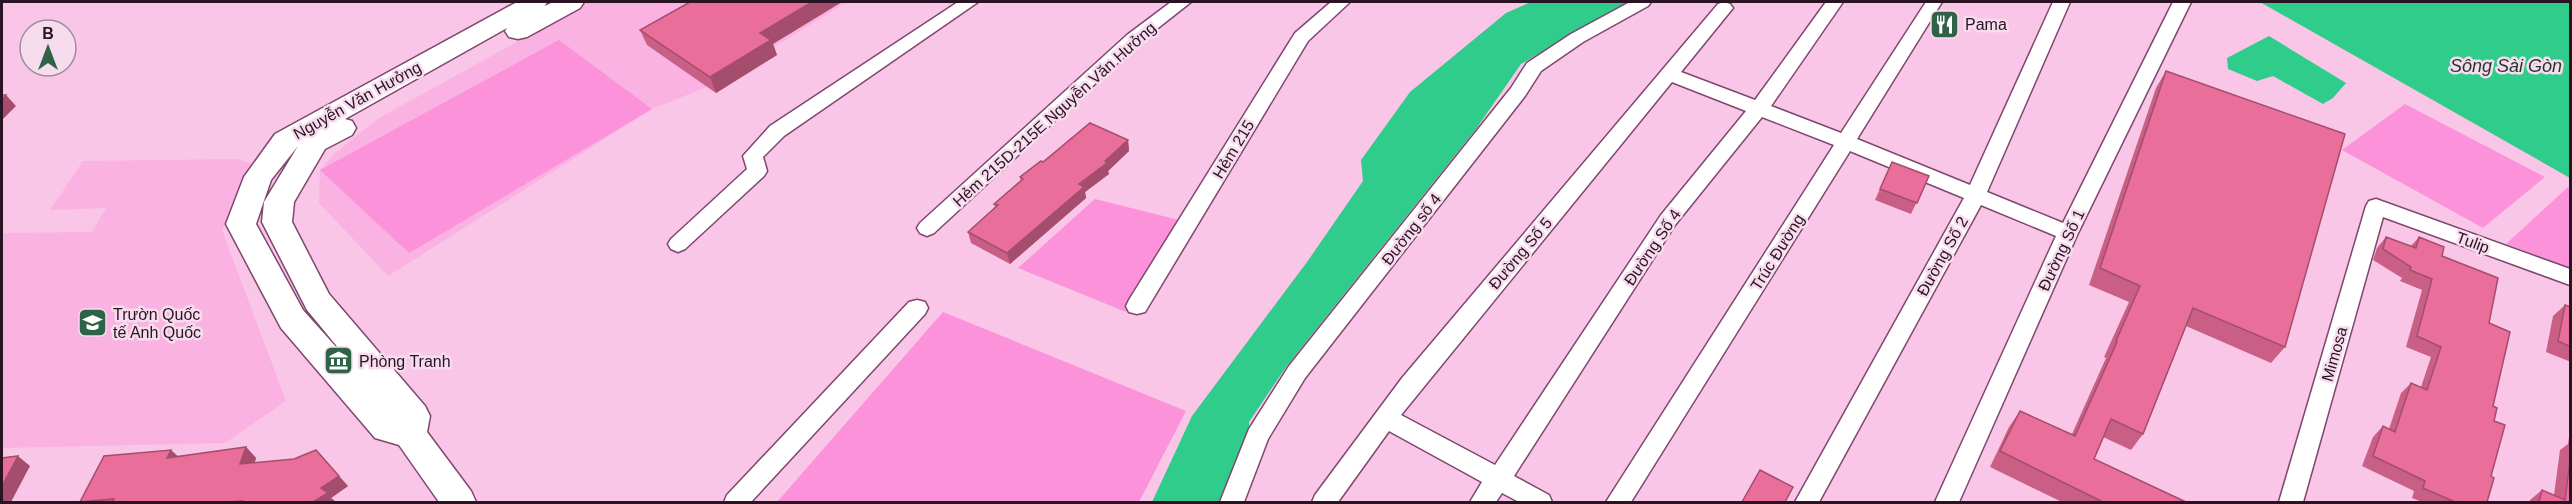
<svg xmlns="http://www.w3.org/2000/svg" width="2572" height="504" font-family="Helvetica,sans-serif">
	<rect width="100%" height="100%" fill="#fac6e8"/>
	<g fill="#f9b2e1">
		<polygon points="589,2 847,2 712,85 652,109 388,276 319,203 320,170 335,153 379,118"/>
		<polygon points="236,159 259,165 222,230 286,401 225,443 2,448 2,233 92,232 106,208 50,210 83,161"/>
	</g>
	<g fill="#fb92da">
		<polygon points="559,40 652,109 409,253 320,170"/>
		<polygon points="2405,104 2545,177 2483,228 2342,150"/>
		<polygon points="2568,187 2570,189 2570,268 2506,244"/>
		<polygon points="1095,199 1179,220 1126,312 1018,268"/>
		<polygon points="943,312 1186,411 1139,502 777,502"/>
	</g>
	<g fill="#2fcc8b">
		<polygon points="1531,2 1629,2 1521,64 1476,129 1286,367 1249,422 1249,440 1223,502 1152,502 1192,416 1307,262 1363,181 1361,160 1410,92 1506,13"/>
		<polygon points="2260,2 2570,2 2570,178"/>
		<polygon points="2269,36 2346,83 2333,98 2323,104 2273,76 2257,81 2228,69 2227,58"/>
	</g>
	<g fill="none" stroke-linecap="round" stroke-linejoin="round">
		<defs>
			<g id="street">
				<polygon points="958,2 978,2 784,136 763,157 767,171 764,176 685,249 678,252 671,249 668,244 671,239 747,169 743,156 770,126"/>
				<polygon points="1171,2 1191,2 1139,43 934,233 927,236 920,233 917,228 920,223 1127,35"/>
				<polygon points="1331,2 1350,2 1308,41 1145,312 1137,314 1129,312 1126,306 1129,300 1295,33"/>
				<polygon points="1630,2 1651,2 1648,6 1583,42 1541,71 1525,96 1305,378 1268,439 1244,502 1220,502 1249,429 1289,366 1511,88 1527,63 1571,34"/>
				<path d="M 1724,2 L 1730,4 L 1733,8 L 1681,72 L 1755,100 L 1826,2 L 1843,2 L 1771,106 L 1841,133 L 1926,2 L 1942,2 L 1857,139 L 1970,185 L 2053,2 L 2070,2 L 1987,192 L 2063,223 L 2173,2 L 2191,2 L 2078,233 L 1959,502 L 1935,502 L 2056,236 L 1981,205 L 1819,502 L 1795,502 L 1964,198 L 1850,151 L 1631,502 L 1606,502 L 1834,145 L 1762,117 L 1675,225 L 1514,476 L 1549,495 L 1552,502 L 1519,502 L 1502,493 L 1496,502 L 1470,502 L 1482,482 L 1389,431 L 1338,502 L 1312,502 L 1315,495 L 1402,378 L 1718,4 ZM 1672,82 L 1746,111 L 1661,215 L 1495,465 L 1401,415 Z"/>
				<polygon points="2376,199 2570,269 2570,285 2383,217 2303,502 2279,502 2366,206 2369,201"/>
				<polygon points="917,300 925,302 928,308 925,314 751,502 724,502 727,495 909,302"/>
			</g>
			<path id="secondary" d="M 517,2 L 547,2 L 545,6 L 553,2 L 584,2 L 580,8 L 527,37 L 518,39 L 509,37 L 505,31 L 507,28 L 345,119 L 352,121 L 356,128 L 352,135 L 325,149 L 294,202 L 292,222 L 329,294 L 425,406 L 430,416 L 427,432 L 471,491 L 476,502 L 439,502 L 399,445 L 375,438 L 281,328 L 226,224 L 244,177 L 275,134 ZM 298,146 L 264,202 L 262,222 L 307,310 L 354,367 L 303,310 L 256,224 L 271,180 Z"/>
		</defs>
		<use href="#street" stroke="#7e476d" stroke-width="3"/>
		<use href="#secondary" stroke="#7e476d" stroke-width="3"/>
		<use href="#street" fill="#fff" fill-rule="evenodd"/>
		<use href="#secondary" fill="#fff" fill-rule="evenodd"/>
	</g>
	<g fill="#c95f84">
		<polygon points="640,30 773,44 777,55 716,93 647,45"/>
		<polygon points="2166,71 2285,347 2271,363 2186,326 2143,434 2131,450 2103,437 2094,459 2186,502 2062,502 1990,467 2009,427 2020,411 2072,434 2106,358 2104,357 2129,302 2089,285 2156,88"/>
		<polygon points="1128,140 1129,151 1108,171 1109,174 1085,192 1086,198 1010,264 971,243 968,232 995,207 994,204 1021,181 1020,177 1043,162"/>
		<polygon points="1892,162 1929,176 1911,214 1875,200"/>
		<polygon points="2386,237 2411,246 2419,237 2442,256 2489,323 2494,421 2491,476 2487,502 2422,502 2412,498 2414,491 2362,466 2373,437 2383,426 2389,429 2401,393 2411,383 2421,387 2431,357 2406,347 2422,290 2400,281 2402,278 2373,260 2377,248"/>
		<polygon points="2565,305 2571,307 2571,362 2546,352 2553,316"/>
		<polygon points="2571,424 2571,502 2529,502 2530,500 2542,490 2554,495 2560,450 2568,444"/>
		<polygon points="246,447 256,458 255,462 348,486 331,498 336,502 80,502 178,457"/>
	</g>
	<g fill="#a44d6c">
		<polygon points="812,2 842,2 773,44 777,55 716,93 710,77 760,33"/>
		<polygon points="6,95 16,106 2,120 2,100"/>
		<polygon points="1128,140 1129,151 1108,171 1109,174 1085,192 1086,198 1010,264 1007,253"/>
		<polygon points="246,447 256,458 250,474 240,464"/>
		<polygon points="171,450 182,460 167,458"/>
		<polygon points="316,450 348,486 331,498 336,502 313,502 321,488"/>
		<polygon points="18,456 30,466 11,502 2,502 2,486"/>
	</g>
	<g fill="#ea6e9a" stroke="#a44d6c" stroke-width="1.5">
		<polygon points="690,2 812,2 760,33 771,40 710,77 640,30"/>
		<polygon points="2166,71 2345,134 2285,347 2193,308 2143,434 2111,419 2094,459 2186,502 2103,502 2000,451 2020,411 2075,436 2117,342 2116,341 2140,286 2100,268"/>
		<polygon points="2,95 6,95 2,100"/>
		<polygon points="1090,123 1128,140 1105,161 1107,163 1079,184 1084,187 1007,253 968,232 998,205 994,204 1023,179 1020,177 1041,161 1043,162"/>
		<polygon points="1892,162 1929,176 1917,203 1880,189"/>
		<polygon points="2386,237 2416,248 2419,237 2444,247 2442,256 2498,278 2489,323 2510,332 2493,406 2497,408 2494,421 2505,425 2491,476 2494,478 2487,502 2455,502 2423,488 2425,481 2373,456 2383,426 2395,432 2411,383 2427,390 2441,347 2417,336 2432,279 2410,270 2411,267 2383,249"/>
		<polygon points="2565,305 2571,307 2571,347 2558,341"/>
		<polygon points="246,447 240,464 294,459 316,450 339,476 321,488 328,493 313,502 241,502 242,501 230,502 112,502 114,499 80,502 104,456 171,450 167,458"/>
		<polygon points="2571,453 2571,502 2539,502 2542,490 2565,500"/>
		<polygon points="18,456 2,486 2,458"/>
		<polygon points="1760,470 1793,487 1785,502 1742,502"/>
	</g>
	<defs>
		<symbol id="restaurant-square" viewBox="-11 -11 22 22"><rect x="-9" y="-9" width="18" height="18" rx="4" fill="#2e6348" stroke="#f7dced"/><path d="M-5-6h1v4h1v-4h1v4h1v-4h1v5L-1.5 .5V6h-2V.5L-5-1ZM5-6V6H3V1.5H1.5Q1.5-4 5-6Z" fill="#fff"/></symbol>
		<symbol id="school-square" viewBox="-11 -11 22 22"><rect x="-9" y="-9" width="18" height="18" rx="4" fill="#2e6348" stroke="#f7dced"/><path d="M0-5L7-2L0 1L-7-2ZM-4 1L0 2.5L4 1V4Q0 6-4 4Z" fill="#fff"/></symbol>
		<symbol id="museum-square" viewBox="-11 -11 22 22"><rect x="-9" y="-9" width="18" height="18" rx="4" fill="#2e6348" stroke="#f7dced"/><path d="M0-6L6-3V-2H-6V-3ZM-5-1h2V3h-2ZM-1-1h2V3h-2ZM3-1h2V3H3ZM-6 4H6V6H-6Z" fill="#fff"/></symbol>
	</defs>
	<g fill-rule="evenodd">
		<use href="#restaurant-square" x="1928" y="8" width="33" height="33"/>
		<use href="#school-square" x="76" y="306" width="33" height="33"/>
		<use href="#museum-square" x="322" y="344" width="33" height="33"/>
	</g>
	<g text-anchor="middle" stroke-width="5" stroke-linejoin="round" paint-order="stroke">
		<g font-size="16" fill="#2a1323" stroke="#f7dced" text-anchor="start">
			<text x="1965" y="30">Pama</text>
			<text x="113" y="320">Trườn Quốc<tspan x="113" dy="18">tế Anh Quốc</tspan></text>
			<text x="359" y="367">Phòng Tranh</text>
		</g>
		<g font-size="16" fill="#2a1323" stroke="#f7dced">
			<text transform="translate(357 100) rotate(-29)" y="6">Nguyễn Văn Hưởng</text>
			<text transform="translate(1054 114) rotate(-42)" y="6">Hẻm 215D-215E Nguyễn Văn Hưởng</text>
			<text transform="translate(1233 149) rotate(-59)" y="6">Hẻm 215</text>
			<text transform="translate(1411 229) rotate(-52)" y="6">Đường số 4</text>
			<text transform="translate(2473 242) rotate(20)" y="6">Tulip</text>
			<text transform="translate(1652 247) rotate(-56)" y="6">Đường Số 4</text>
			<text transform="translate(2061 250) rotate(-65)" y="6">Đường Số 1</text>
			<text transform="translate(1777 252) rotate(-58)" y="6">Trúc Đường</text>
			<text transform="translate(1520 253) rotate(-50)" y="6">Đường Số 5</text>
			<text transform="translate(1942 256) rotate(-61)" y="6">Đường Số 2</text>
			<text transform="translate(2334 354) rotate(-74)" y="6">Mimosa</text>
		</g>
		<g font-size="18" font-style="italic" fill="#1e3629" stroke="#f7dced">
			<text x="2506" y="72">Sông Sài Gòn</text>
		</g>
	</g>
	<rect width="2572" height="504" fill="none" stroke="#2a1323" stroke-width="6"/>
	<g transform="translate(48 48)"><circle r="28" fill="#f7dced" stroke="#a58c9c" stroke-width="1.5"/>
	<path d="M0-4.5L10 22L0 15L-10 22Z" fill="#2e6348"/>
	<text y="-9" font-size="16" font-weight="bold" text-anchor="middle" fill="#2a1323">B</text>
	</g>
</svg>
